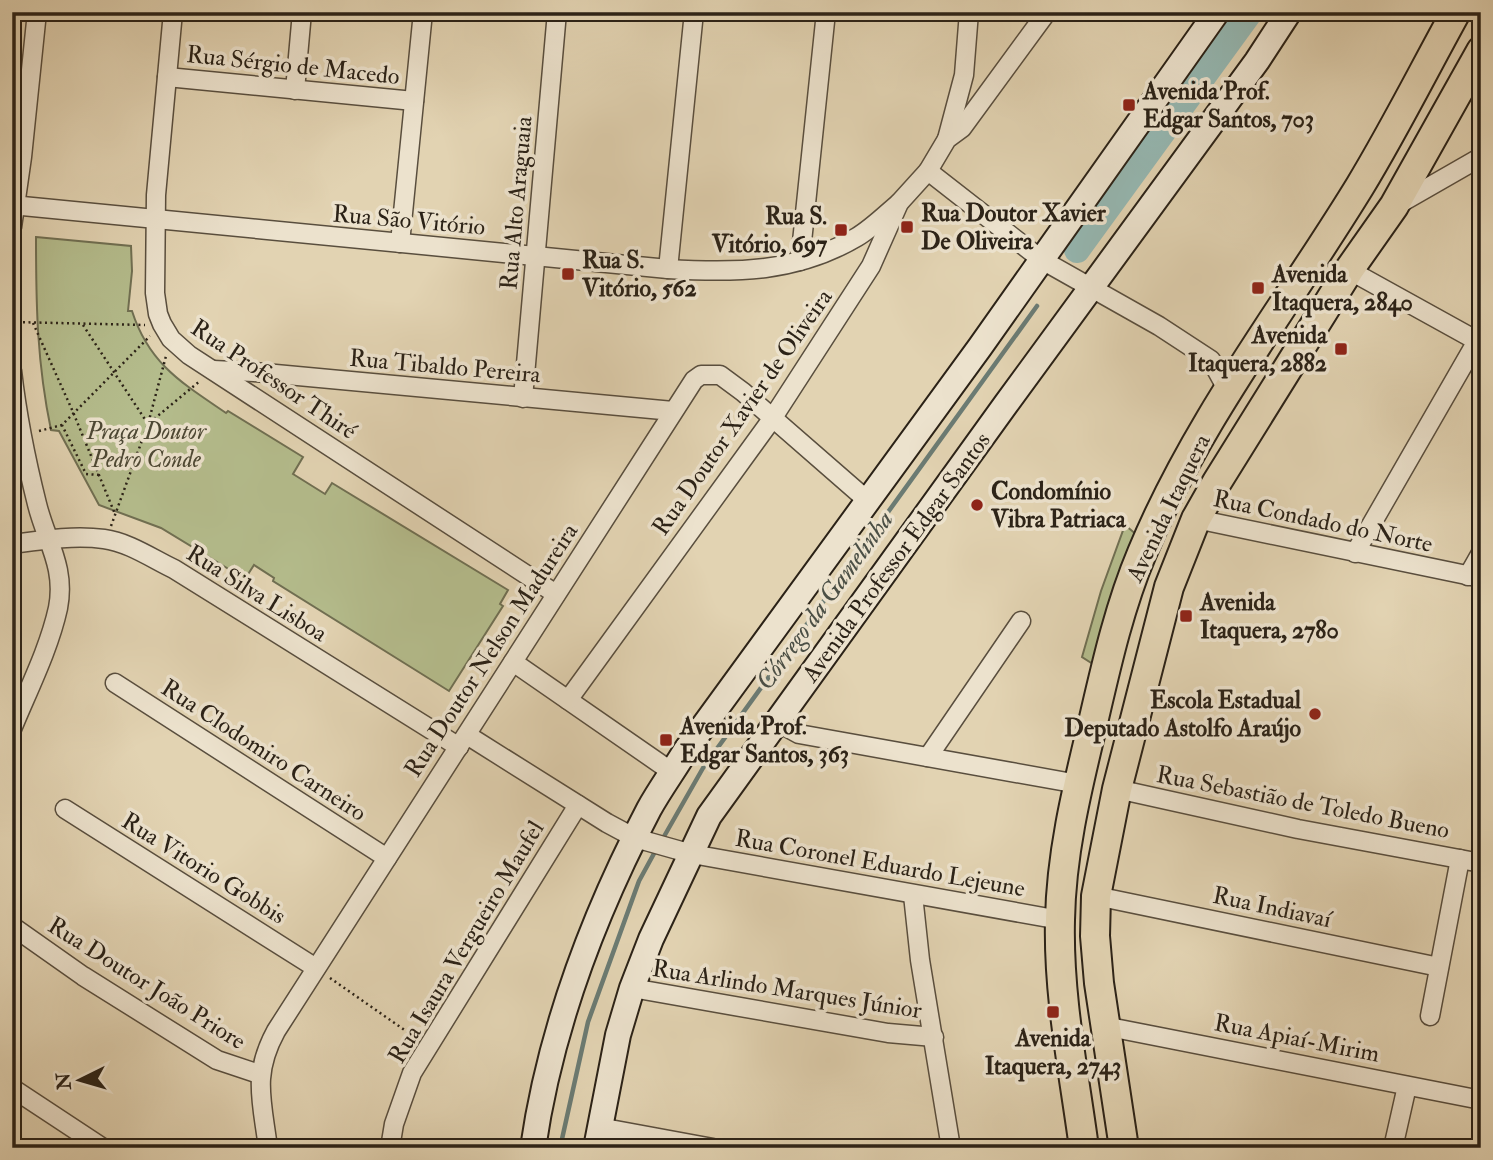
<svg xmlns="http://www.w3.org/2000/svg" width="1493" height="1160" font-family="'IM FELL Double Pica',serif">
	<rect width="100%" height="100%" fill="#e2d3b2"/>
	<filter id="stains"><feTurbulence type="fractalNoise" baseFrequency=".00286" numOctaves="4"/><feColorMatrix values="0 0 0 0 .2 0 0 0 0 .09 0 0 0 0 .02 0 0 0 .5 -.17"/></filter>
	<radialGradient id="worn" r=".72"><stop offset=".6" stop-color="#630" stop-opacity="0"/><stop offset="1" stop-color="#630" stop-opacity=".3"/></radialGradient>
	<g fill="#b4bc8c" stroke="#706f52" stroke-width="2">
		<path d="M 36,237 L 131,246 L 132,271 L 128,311 L 132,311 C 149,364 182,383 226,413 L 228,411 L 303,457 L 293,474 L 325,494 L 332,483 L 508,590 L 500,604 L 503,606 L 449,691 L 273,581 L 274,578 L 254,565 L 245,579 L 161,528 L 99,505 L 59,431 L 51,430 C 37,363 36,306 36,237 Z"/>
		<polygon points="1125,525 1137,535 1096,666 1082,657 1101,591"/>
	</g>
	<g fill="none" stroke-linecap="round" stroke-linejoin="round">
		<g stroke="#6b7b73" stroke-width="4.5">
			<polyline points="662,840 703,768 1037,306"/>
			<polyline points="560,1148 588,1022 639,881 657,848"/>
		</g>
		<polyline stroke="#95b7b1" stroke-width="26" points="1077,250 1250,12"/>
		<defs>
			<g id="minor">
				<polyline points="173,12 156,195 155,293 158,314 162,324 171,339 189,355 556,594"/>
				<polyline points="167,77 414,101"/>
				<polyline points="295,90 302,12"/>
				<polyline points="947,139 964,75 969,12"/>
				<polyline points="928,171 1042,260 1159,326 1211,360 1228,391"/>
				<polyline points="1399,204 1481,157"/>
				<path d="M 12,205 L 668,269 C 736,273 796,273 857,237 C 872,228 886,214 899,203"/>
				<polyline points="12,227 22,157 37,12"/>
				<polyline points="400,243 423,12"/>
				<polyline points="800,261 826,12"/>
				<polyline points="668,269 694,12"/>
				<polyline points="1349,270 1481,343"/>
				<polyline points="213,370 254,372 673,411"/>
				<path d="M 12,371 C 17,415 26,460 37,504 C 46,541 66,567 58,608 C 49,649 28,690 12,729"/>
				<polyline points="523,398 557,12"/>
				<polyline points="1196,519 1481,578"/>
				<path d="M 12,544 C 42,540 74,535 104,539 C 128,542 153,559 174,569 L 459,747"/>
				<polyline points="1355,553 1477,341"/>
				<polyline points="1468,576 1481,553"/>
				<polyline points="513,662 672,772"/>
				<polyline points="115,683 387,858"/>
				<polyline points="568,700 772,419 871,266 899,203 928,171 947,139 962,128 1047,12"/>
				<polyline points="777,722 799,734 1078,784"/>
				<polyline points="467,735 607,823 635,838 692,854 1060,920"/>
				<polyline points="928,757 1021,621"/>
				<polyline points="1117,789 1298,829 1481,863"/>
				<polyline points="65,809 316,968"/>
				<polyline points="913,895 920,960 951,1148"/>
				<polyline points="1096,896 1439,967"/>
				<polyline points="12,926 83,976 217,1060 259,1074"/>
				<polyline points="632,988 888,1033 934,1037"/>
				<polyline points="1430,1016 1460,859"/>
				<polyline points="1104,1026 1481,1100"/>
				<polyline points="12,1088 103,1148"/>
				<polyline points="599,1127 713,1148"/>
				<path d="M 268,1148 C 262,1100 252,1075 276,1031 L 694,380 L 701,375 L 720,375 L 743,392 L 868,501"/>
				<polyline points="390,1148 394,1124 412,1073 578,805"/>
				<polyline points="1393,1148 1407,1086"/>
			</g>
			<g id="secondary">
				<path d="M 533,1148 C 550,1030 594,914 649,809 C 660,789 674,770 686,750 L 980,347 L 1217,12"/>
				<polyline points="596,1148 618,1035 632,988 651,939 709,816 1006,404 1257,61 1289,12"/>
			</g>
			<g id="primary">
				<path d="M 1084,1148 C 1074,1073 1058,996 1060,920 C 1061,856 1076,793 1091,731 C 1105,671 1118,610 1142,553 C 1197,420 1286,307 1360,186 C 1394,130 1424,70 1456,12"/>
				<polyline points="1124,1148 1099,983 1095,936 1096,896 1117,789 1169,587 1196,519 1217,482 1349,270 1394,206 1481,51"/>
			</g>
		</defs>
		<use href="#minor" stroke="#594e3e" stroke-width="21"/>
		<use href="#secondary" stroke="#2b2217" stroke-width="28"/>
		<use href="#primary" stroke="#2b2217" stroke-width="32"/>
		<g stroke="#2b2217" stroke-width="2.5" stroke-dasharray="2 3.5" stroke-linecap="butt">
			<polyline points="12,322 145,325"/>
			<polyline points="33,323 73,412 115,514"/>
			<polyline points="83,325 148,424 200,381"/>
			<polyline points="39,431 62,425"/>
			<polyline points="99,475 86,474 62,425 150,336"/>
			<polyline points="111,526 148,424 166,356"/>
			<polyline points="330,978 416,1038"/>
		</g>
		<use href="#minor" stroke="#ece2cd" stroke-width="18"/>
		<use href="#secondary" stroke="#ece2cd" stroke-width="24"/>
		<use href="#primary" stroke="#e2d3b2" stroke-width="28"/>
	</g>
	<g fill="#8f2418" stroke="#ece2cd" stroke-width="2.5">
		<rect x="1122" y="98" width="14" height="14" rx="3.5"/>
		<rect x="900" y="220" width="14" height="14" rx="3.5"/>
		<rect x="834" y="223" width="14" height="14" rx="3.5"/>
		<rect x="561" y="267" width="14" height="14" rx="3.5"/>
		<rect x="1251" y="281" width="14" height="14" rx="3.5"/>
		<rect x="1334" y="342" width="14" height="14" rx="3.5"/>
		<circle cx="977" cy="505" r="7"/>
		<rect x="1179" y="609" width="14" height="14" rx="3.5"/>
		<circle cx="1315" cy="714" r="7"/>
		<rect x="659" y="733" width="14" height="14" rx="3.5"/>
		<rect x="1046" y="1005" width="14" height="14" rx="3.5"/>
	</g>
	<g text-anchor="middle" stroke-width="7" stroke-linejoin="round" paint-order="stroke">
		<g font-size="24" fill="#2b2217" stroke="#ece2cd">
			<text transform="translate(293 65) rotate(6)" y="8">Rua Sérgio de Macedo</text>
			<text transform="translate(516 203) rotate(-85)" y="8">Rua Alto Araguaia</text>
			<text transform="translate(409 220) rotate(5)" y="8">Rua São Vitório</text>
			<text transform="translate(445 366) rotate(5)" y="8">Rua Tibaldo Pereira</text>
			<text transform="translate(274 379) rotate(34)" y="8">Rua Professor Thiré</text>
			<text transform="translate(742 412) rotate(-55)" y="8">Rua Doutor Xavier de Oliveira</text>
			<text transform="translate(1168 508) rotate(-64)" y="8">Avenida Itaquera</text>
			<text transform="translate(1323 521) rotate(12)" y="8">Rua Condado do Norte</text>
			<text transform="translate(896 557) rotate(-54)" y="8">Avenida Professor Edgar Santos</text>
			<text transform="translate(257 593) rotate(32)" y="8">Rua Silva Lisboa</text>
			<text transform="translate(491 650) rotate(-57)" y="8">Rua Doutor Nelson Madureira</text>
			<text transform="translate(264 750) rotate(33)" y="8">Rua Clodomiro Carneiro</text>
			<text transform="translate(1303 802) rotate(11)" y="8">Rua Sebastião de Toledo Bueno</text>
			<text transform="translate(880 863) rotate(10)" y="8">Rua Coronel Eduardo Lejeune</text>
			<text transform="translate(204 868) rotate(32)" y="8">Rua Vitorio Gobbis</text>
			<text transform="translate(1272 907) rotate(12)" y="8">Rua Indiavaí</text>
			<text transform="translate(466 942) rotate(-59)" y="8">Rua Isaura Vergueiro Maufel</text>
			<text transform="translate(147 983) rotate(32)" y="8">Rua Doutor João Priore</text>
			<text transform="translate(787 989) rotate(9)" y="8">Rua Arlindo Marques Júnior</text>
			<text transform="translate(1297 1038) rotate(11)" y="8">Rua Apiaí-Mirim</text>
		</g>
		<g font-size="24" font-weight="bold" fill="#2b2217" stroke="#ece2cd" text-anchor="start">
			<text x="1143" y="99">Avenida Prof.<tspan x="1143" dy="28">Edgar Santos, 703</tspan></text>
			<text x="921" y="221">Rua Doutor Xavier<tspan x="921" dy="28">De Oliveira</tspan></text>
			<text x="827" y="224" text-anchor="end">Rua S.<tspan x="827" dy="28">Vitório, 697</tspan></text>
			<text x="582" y="268">Rua S.<tspan x="582" dy="28">Vitório, 562</tspan></text>
			<text x="1272" y="282">Avenida<tspan x="1272" dy="28">Itaquera, 2840</tspan></text>
			<text x="1327" y="343" text-anchor="end">Avenida<tspan x="1327" dy="28">Itaquera, 2882</tspan></text>
			<text x="991" y="499">Condomínio<tspan x="991" dy="28">Vibra Patriaca</tspan></text>
			<text x="1200" y="610">Avenida<tspan x="1200" dy="28">Itaquera, 2780</tspan></text>
			<text x="1301" y="708" text-anchor="end">Escola Estadual<tspan x="1301" dy="28">Deputado Astolfo Araújo</tspan></text>
			<text x="680" y="734">Avenida Prof.<tspan x="680" dy="28">Edgar Santos, 363</tspan></text>
			<text x="1053" y="1046" text-anchor="middle">Avenida<tspan x="1053" dy="28">Itaquera, 2743</tspan></text>
		</g>
		<g font-size="24" font-style="italic" fill="#4d4834" stroke="#ece2cd">
			<text x="146" y="439">Praça Doutor<tspan x="146" dy="28">Pedro Conde</tspan></text>
		</g>
		<g font-size="26" font-style="italic" fill="#4b4f45" stroke="#ece2cd">
			<text transform="translate(824 600) rotate(-54)" y="9">Córrego da Gamelinha</text>
		</g>
	</g>
	<rect width="1493" height="1160" fill="none" stroke="#e2d3b2" stroke-width="42"/>
	<rect x="14" y="14" width="1465" height="1132" fill="none" stroke="#2b2217" stroke-width="3.5"/>
	<rect x="21" y="21" width="1451" height="1118" fill="none" stroke="#2b2217" stroke-width="2"/>
	<g transform="translate(80 1080) rotate(265)" stroke="#ece2cd" stroke-width="5" paint-order="stroke">
	<path d="M0-5L12 26L0 18L-12 26Z" fill="#2b2217"/>
	<text y="-10" font-size="19" font-weight="bold" text-anchor="middle" fill="#2b2217">N</text>
	</g>
	<rect width="100%" height="100%" filter="url(#stains)"/>
	<rect width="100%" height="100%" fill="url(#worn)"/>
</svg>
